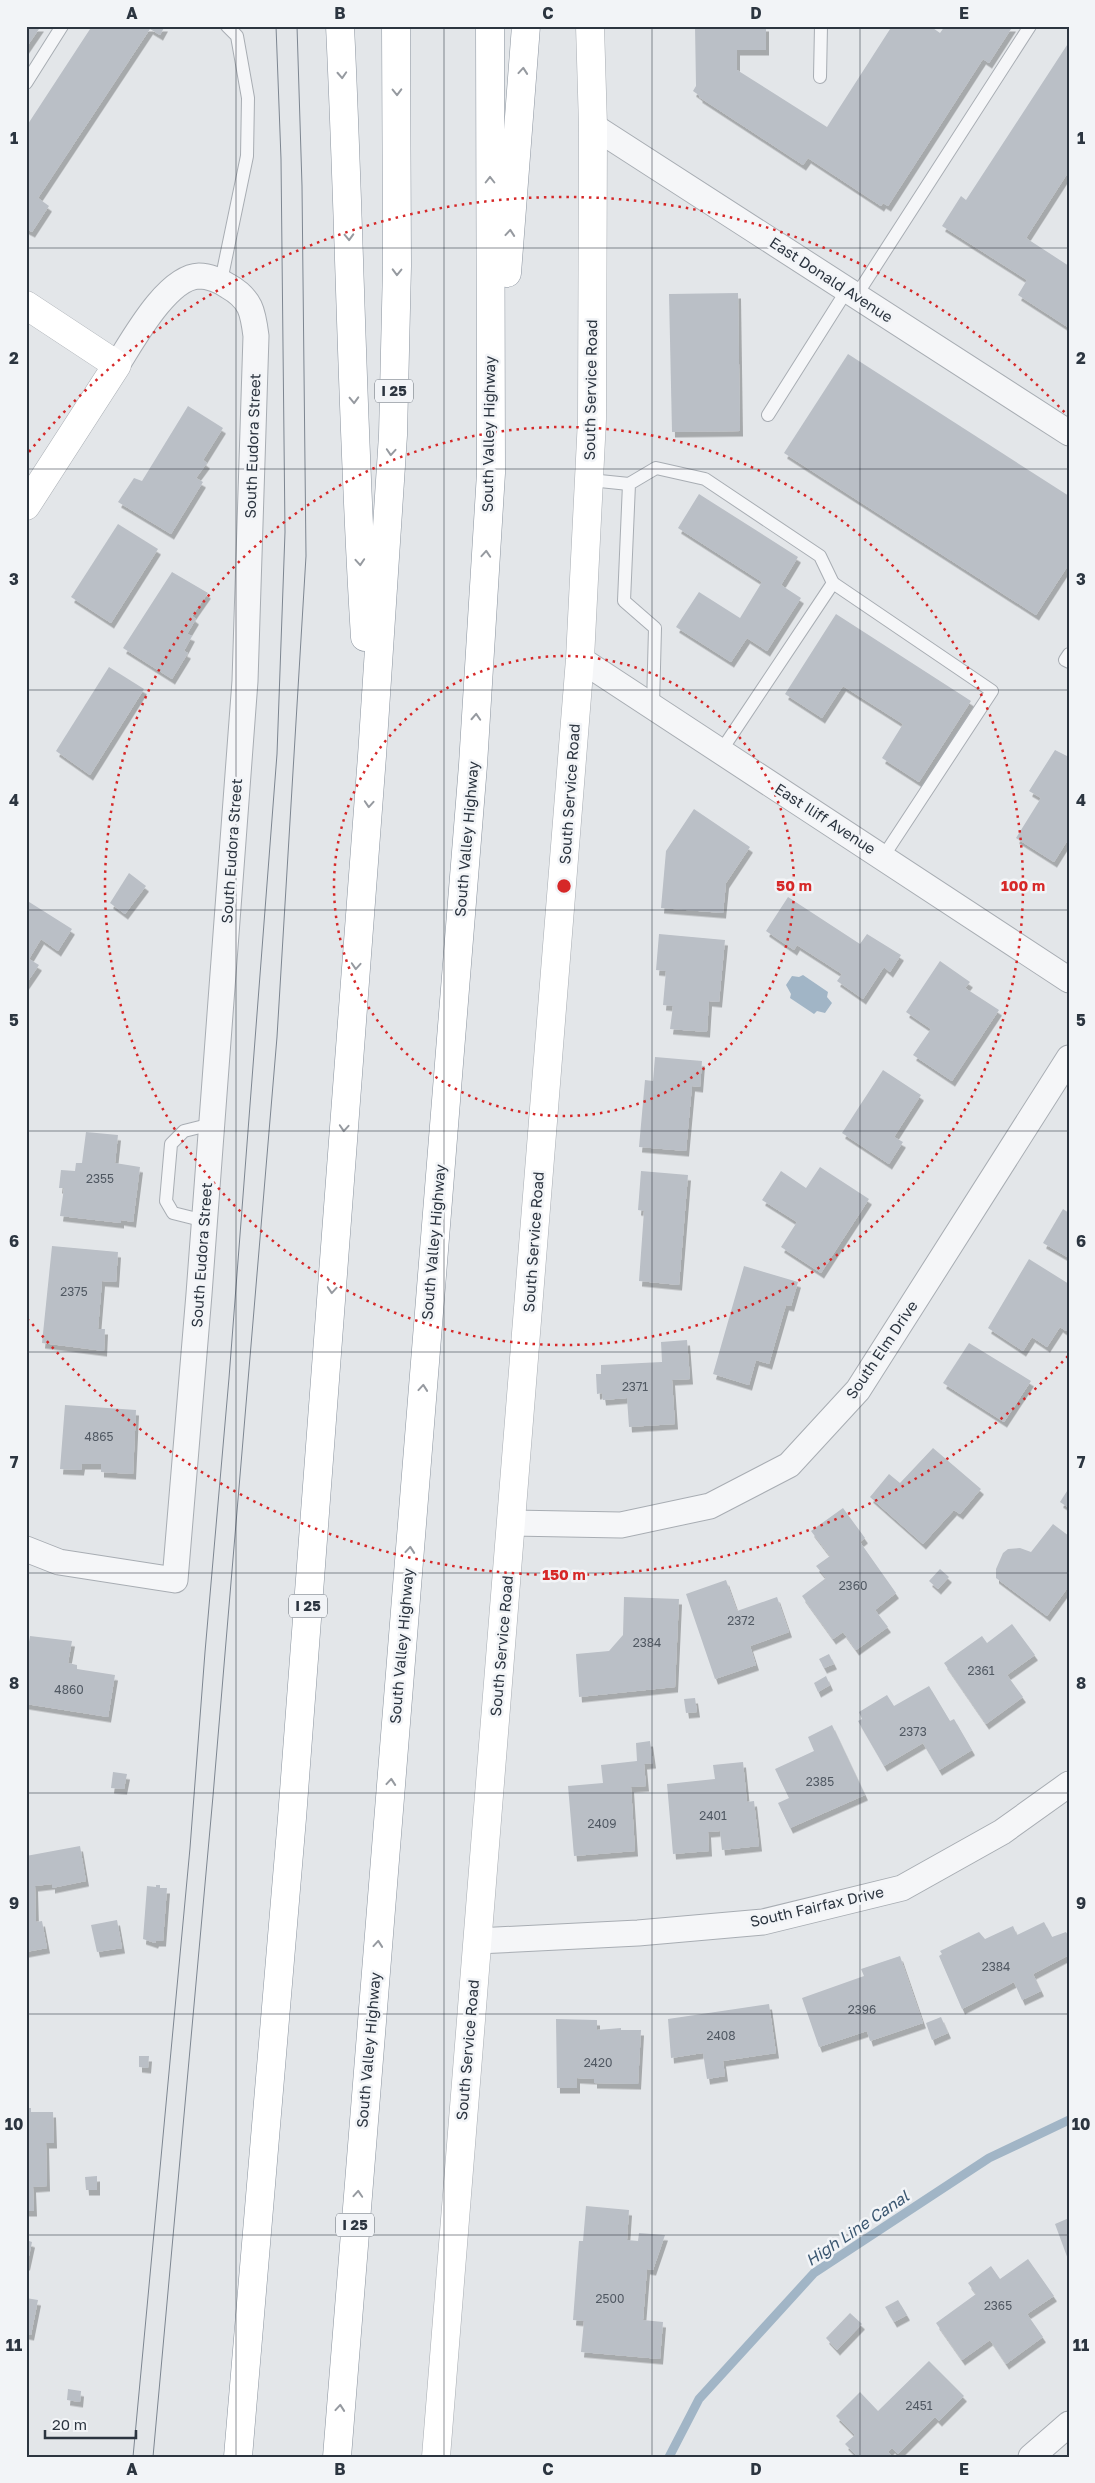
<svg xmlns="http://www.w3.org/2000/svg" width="1095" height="2483" font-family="'Golos Text',sans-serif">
	<defs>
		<filter id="shadow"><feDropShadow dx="3" dy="5.5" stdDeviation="0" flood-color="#0004"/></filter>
	</defs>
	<rect width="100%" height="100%" fill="#e3e6e9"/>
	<polygon fill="#a1b5c6" points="803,975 828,992 827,997 832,1003 825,1013 817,1011 814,1014 790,998 791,994 786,985 792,976 799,977"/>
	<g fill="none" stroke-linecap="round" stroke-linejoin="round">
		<polyline stroke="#a1b5c6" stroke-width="9" points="669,2457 699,2399 814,2273 989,2158 1069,2120"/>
	</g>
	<g fill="#babfc6" filter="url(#shadow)">
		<polygon points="26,26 41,26 26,48"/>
		<polygon points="92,26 165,26 160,35 150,29 38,198 49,206 32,232 26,229 26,127"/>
		<polygon points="695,26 766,26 766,50 737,50 737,70 827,127 892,26 930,26 940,33 945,26 1013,26 989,63 983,59 888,206 883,203 881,206 808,158 803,165 699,97 700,96 693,91 696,86"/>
		<polygon points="1069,42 1069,171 1026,238 1069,266 1069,328 1018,295 1027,280 942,226 961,196 966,200"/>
		<polygon points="738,293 740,431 672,432 669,294"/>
		<polygon points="848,354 1069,496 1069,564 1036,615 784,453"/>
		<polygon points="188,406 223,428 203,460 207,463 196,478 203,482 171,534 118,502 134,478 142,481"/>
		<polygon points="699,494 798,557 781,585 801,598 767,651 747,638 731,662 676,627 699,592 740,618 762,582 678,528"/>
		<polygon points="118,524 158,549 111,623 71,597"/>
		<polygon points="172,572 208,593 192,616 196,619 187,634 192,636 184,651 188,653 172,679 123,648"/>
		<polygon points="836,614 971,701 919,782 882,758 903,724 843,686 822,718 785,694"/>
		<polygon points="109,667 144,689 90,775 56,751"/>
		<polygon points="1055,750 1069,757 1069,838 1054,862 1016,838 1041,798 1029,791"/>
		<polygon points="694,809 750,847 726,883 723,913 661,908 666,851"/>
		<polygon points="129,873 146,886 125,914 110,903"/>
		<polygon points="788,897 860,944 867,934 901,955 890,972 884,967 863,999 837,981 842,974 797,945 794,950 766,931"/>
		<polygon points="26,900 72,929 58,951 41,939 29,959 39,965 26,984"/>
		<polygon points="659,934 725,940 719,1002 709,1001 707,1032 670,1029 673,1006 663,1005 666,971 656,970"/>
		<polygon points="940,961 970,982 965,988 999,1010 952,1081 913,1055 931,1029 906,1012"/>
		<polygon points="655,1057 702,1061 700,1087 692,1086 686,1151 639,1147 645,1080 653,1081"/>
		<polygon points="883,1070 921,1095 894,1137 903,1142 889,1164 842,1133"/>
		<polygon points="86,1132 118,1135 115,1163 140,1167 133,1222 121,1220 121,1223 60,1216 64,1188 59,1188 61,1170 75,1171 76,1163 82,1163"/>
		<polygon points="820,1167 869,1199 821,1273 781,1247 797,1222 762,1200 781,1171 806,1188"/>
		<polygon points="641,1171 688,1175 679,1285 639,1281 644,1211 638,1210"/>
		<polygon points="1063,1209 1069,1213 1069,1258 1043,1243"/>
		<polygon points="52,1246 118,1252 116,1282 102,1281 98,1329 105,1329 104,1351 42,1343"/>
		<polygon points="1029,1259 1069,1284 1069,1327 1066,1331 1060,1327 1047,1347 1032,1337 1023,1351 988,1328"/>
		<polygon points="744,1266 798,1282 791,1306 786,1305 769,1364 756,1360 749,1385 713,1374"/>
		<polygon points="687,1340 690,1379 672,1380 675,1424 629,1427 627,1398 603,1400 602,1393 597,1394 596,1374 601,1374 601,1365 662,1362 661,1342"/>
		<polygon points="969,1343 1031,1381 1004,1422 943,1383"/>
		<polygon points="65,1405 136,1410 133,1474 101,1472 101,1464 82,1464 81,1470 60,1469"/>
		<polygon points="933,1448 981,1489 960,1514 954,1510 923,1544 870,1497 889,1474 900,1483"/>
		<polygon points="1069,1488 1069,1508 1060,1502"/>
		<polygon points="843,1508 865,1538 860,1542 896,1593 875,1610 888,1627 856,1650 843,1632 833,1639 802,1596 826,1578 816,1566 830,1556 811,1531"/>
		<polygon points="1053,1524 1069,1536 1069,1586 1047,1616 996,1578 996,1569 1003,1553 1008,1549 1020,1548 1031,1552"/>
		<polygon points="940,1569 949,1577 938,1589 929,1581"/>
		<polygon points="726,1580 737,1611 777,1597 789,1632 750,1646 756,1665 715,1679 686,1594"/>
		<polygon points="624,1597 679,1599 675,1687 579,1697 576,1654 609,1651 623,1635"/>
		<polygon points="1012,1624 1035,1655 1007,1675 1023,1697 986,1724 944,1663 982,1636 987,1643"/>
		<polygon points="30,1636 72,1641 68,1663 77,1665 77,1669 115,1675 108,1717 26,1704 26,1660"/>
		<polygon points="829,1654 834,1664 824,1668 819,1659"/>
		<polygon points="826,1676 830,1685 818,1692 814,1683"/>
		<polygon points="929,1686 950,1721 954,1719 972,1750 939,1770 923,1743 884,1766 858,1721 862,1719 859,1712 887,1695 894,1706"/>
		<polygon points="695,1698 697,1712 686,1713 684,1699"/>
		<polygon points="832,1725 865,1795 790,1828 778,1803 789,1798 775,1769 814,1751 808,1737"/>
		<polygon points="650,1741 653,1763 644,1764 646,1786 631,1787 635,1851 574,1856 568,1786 603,1783 601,1765 637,1761 636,1743"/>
		<polygon points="743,1762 747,1802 754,1801 759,1846 722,1850 720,1831 708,1832 709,1851 673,1854 667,1784 715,1779 713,1765"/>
		<polygon points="113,1772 127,1774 124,1789 111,1788"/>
		<polygon points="80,1846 86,1881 52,1888 52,1884 35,1886 36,1922 42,1921 47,1948 26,1952 26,1856"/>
		<polygon points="156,1885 160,1885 160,1888 167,1888 163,1941 156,1941 155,1943 143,1939 147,1886 156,1887"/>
		<polygon points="117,1920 122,1948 97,1952 91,1925"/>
		<polygon points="1044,1922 1052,1937 1066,1932 1069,1937 1069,1955 1033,1974 1041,1991 1022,2000 1014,1982 962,2009 939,1956 942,1954 940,1951 979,1932 985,1939 1013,1926 1017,1935"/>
		<polygon points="900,1956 923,2023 870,2041 867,2031 819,2047 802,1998 864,1976 861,1969"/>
		<polygon points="769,2004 776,2053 723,2061 725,2076 707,2079 703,2053 671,2058 668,2019"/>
		<polygon points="941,2017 948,2033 932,2040 926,2023"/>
		<polygon points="556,2019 597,2020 597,2030 621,2028 621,2030 641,2030 638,2084 594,2083 594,2079 577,2078 577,2088 557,2088"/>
		<polygon points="139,2056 149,2056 148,2068 139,2067"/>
		<polygon points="26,2108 31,2108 31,2112 53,2112 54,2143 46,2143 47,2186 33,2187 34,2211 26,2211"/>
		<polygon points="97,2176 97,2190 86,2190 85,2177"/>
		<polygon points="586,2206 629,2210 627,2240 638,2241 639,2233 665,2235 653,2270 647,2269 643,2320 663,2322 660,2359 581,2352 584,2321 573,2320 579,2241 583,2241"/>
		<polygon points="1069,2218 1069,2262 1055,2224"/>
		<polygon points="26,2240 32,2242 27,2265 26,2265"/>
		<polygon points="1028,2259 1054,2296 1027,2314 1043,2337 1006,2364 990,2340 962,2360 936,2323 976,2294 968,2283 991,2266 1000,2279"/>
		<polygon points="26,2298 38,2300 31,2335 26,2334"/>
		<polygon points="898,2300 907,2315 894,2322 885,2307"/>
		<polygon points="850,2313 862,2324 837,2350 826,2338"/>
		<polygon points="929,2361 964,2396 939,2421 935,2417 898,2454 892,2448 888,2452 891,2455 889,2457 858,2457 845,2444 855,2435 836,2416 860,2392 878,2411"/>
		<polygon points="68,2389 81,2391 80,2402 67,2400"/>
	</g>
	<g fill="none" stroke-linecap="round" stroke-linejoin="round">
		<defs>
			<g id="lane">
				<polyline points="820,77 821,26"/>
				<polyline points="26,83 62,26"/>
				<polyline points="221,281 247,156 248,98 237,36 227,26"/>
				<polyline points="856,296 1030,26"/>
				<polyline points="768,415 847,290"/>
				<polyline points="590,480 629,484"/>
				<polyline points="1069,654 1065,660 1069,662"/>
				<polyline points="653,706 655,628 624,601 629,484 656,468 705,479 820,556 833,583"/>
				<polyline points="721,751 833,583 992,691 883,857"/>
				<polyline points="205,1221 173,1213 166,1201 171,1144 184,1131 212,1124"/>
			</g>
			<g id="street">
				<polyline points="593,126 1069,433"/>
				<polyline points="580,659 1069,980"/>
				<polyline points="512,1523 621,1525 710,1506 789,1465 858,1390 1069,1058"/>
				<path d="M 26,1549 L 59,1562 L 175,1580 L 199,1294 L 245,681 L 256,336 C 253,312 251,299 228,286 C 221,281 209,276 199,276 C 167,277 133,340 117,365"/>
				<polyline points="477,1941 638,1933 763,1922 902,1888 1002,1832 1069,1784"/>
				<polyline points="1031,2457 1069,2424"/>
			</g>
			<g id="secondary">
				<polyline points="26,305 117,365 26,506"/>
				<polyline points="436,2457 580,659 592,419 593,126 590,26"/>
			</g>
			<g id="highway">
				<path d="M 340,26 C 350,230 352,434 365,637"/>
				<polyline points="507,273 526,26"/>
				<polyline points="238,2457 292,1818 372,756 393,435 397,266 396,26"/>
				<polyline points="337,2457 473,765 491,473 490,26"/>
			</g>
		</defs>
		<use href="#lane" stroke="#a8adb3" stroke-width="14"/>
		<use href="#street" stroke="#a8adb3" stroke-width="27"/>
		<use href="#secondary" stroke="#a8adb3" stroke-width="29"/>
		<use href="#highway" stroke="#8b949f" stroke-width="29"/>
		<use href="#lane" stroke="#f5f6f8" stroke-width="12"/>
		<use href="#street" stroke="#f5f6f8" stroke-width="25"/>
		<use href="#secondary" stroke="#fff" stroke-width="28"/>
		<use href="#highway" stroke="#fff" stroke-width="28"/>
		<g stroke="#7d8691" stroke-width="1">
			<polyline points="133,2457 190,1848 205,1652 229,1378 277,754 285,532 281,159 276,26"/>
			<polyline points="153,2457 213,1796 277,1037 306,556 302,186 297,26"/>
		</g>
	</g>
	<defs><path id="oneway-chevron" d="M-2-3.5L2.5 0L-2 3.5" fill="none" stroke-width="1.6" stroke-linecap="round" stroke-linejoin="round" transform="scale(1.25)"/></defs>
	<g stroke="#969aa0">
		<use href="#oneway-chevron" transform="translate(523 71) rotate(-85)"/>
		<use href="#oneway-chevron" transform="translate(342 75) rotate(87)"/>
		<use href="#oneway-chevron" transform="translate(397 92) rotate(89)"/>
		<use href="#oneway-chevron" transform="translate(490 180) rotate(-90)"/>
		<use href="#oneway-chevron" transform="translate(510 233) rotate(-85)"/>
		<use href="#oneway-chevron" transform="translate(349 237) rotate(88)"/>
		<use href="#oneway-chevron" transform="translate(397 272) rotate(91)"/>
		<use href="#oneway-chevron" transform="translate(354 400) rotate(88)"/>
		<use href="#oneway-chevron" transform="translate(391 452) rotate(94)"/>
		<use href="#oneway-chevron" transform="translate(486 554) rotate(-86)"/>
		<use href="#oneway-chevron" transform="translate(360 562) rotate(86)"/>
		<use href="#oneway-chevron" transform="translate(476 717) rotate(-87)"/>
		<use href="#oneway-chevron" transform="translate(369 804) rotate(94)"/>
		<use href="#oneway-chevron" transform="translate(356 966) rotate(94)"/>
		<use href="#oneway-chevron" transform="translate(344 1128) rotate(94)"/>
		<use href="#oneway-chevron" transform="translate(332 1290) rotate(94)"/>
		<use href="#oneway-chevron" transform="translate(423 1388) rotate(-85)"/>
		<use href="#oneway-chevron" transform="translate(410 1550) rotate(-85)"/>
		<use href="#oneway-chevron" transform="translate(391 1782) rotate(-85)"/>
		<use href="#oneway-chevron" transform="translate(378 1944) rotate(-85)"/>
		<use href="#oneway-chevron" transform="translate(358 2194) rotate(-86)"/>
		<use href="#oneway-chevron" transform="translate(340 2408) rotate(-85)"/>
	</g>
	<path fill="none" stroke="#2c3540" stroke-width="1" stroke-opacity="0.55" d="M 236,26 L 236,2457M 444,26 L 444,2457M 652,26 L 652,2457M 860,26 L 860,2457M 26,248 L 1069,248M 26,469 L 1069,469M 26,690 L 1069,690M 26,910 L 1069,910M 26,1131 L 1069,1131M 26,1352 L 1069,1352M 26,1573 L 1069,1573M 26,1793 L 1069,1793M 26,2014 L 1069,2014M 26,2235 L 1069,2235"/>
	<g fill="none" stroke="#d62828" stroke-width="2.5" stroke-dasharray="2.5 5">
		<circle cx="564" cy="886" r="230"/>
		<circle cx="564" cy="886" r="459"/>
		<path d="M1068 1356A689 689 0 0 1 29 1320M29 452A689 689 0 0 1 1068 416"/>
	</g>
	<g text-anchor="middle" stroke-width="5" stroke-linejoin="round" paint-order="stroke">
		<g font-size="12" fill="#505862">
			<text x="100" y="1183">2355</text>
			<text x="74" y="1296">2375</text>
			<text x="635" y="1391">2371</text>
			<text x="99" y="1441">4865</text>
			<text x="853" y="1590">2360</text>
			<text x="741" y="1625">2372</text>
			<text x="647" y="1647">2384</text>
			<text x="981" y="1675">2361</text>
			<text x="69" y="1694">4860</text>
			<text x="913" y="1736">2373</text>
			<text x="820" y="1786">2385</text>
			<text x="713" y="1820">2401</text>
			<text x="602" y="1828">2409</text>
			<text x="996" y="1971">2384</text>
			<text x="862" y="2014">2396</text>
			<text x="721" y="2040">2408</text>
			<text x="598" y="2067">2420</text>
			<text x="610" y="2303">2500</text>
			<text x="998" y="2310">2365</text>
			<text x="919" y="2410">2451</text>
		</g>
		<g fill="#f2f4f7" stroke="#676e77" stroke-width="1">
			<rect x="375" y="379.5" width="38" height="23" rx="4"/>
			<rect x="289" y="1594.5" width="38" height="23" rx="4"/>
			<rect x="336" y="2213.5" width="38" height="23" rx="4"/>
		</g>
		<g font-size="14" font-weight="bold" fill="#2c3540">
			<text x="394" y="396">I 25</text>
			<text x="308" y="1611">I 25</text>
			<text x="355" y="2230">I 25</text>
		</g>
		<g font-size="15" fill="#2c3540" stroke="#f2f4f7">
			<text transform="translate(831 280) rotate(33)" y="5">East Donald Avenue</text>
			<text transform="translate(591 390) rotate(-89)" y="5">South Service Road</text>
			<text transform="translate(489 434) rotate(-89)" y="5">South Valley Highway</text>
			<text transform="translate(253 446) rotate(-88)" y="5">South Eudora Street</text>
			<text transform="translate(570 794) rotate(-86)" y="5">South Service Road</text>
			<text transform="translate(825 819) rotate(33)" y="5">East Iliff Avenue</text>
			<text transform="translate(467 839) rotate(-85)" y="5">South Valley Highway</text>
			<text transform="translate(232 851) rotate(-86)" y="5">South Eudora Street</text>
			<text transform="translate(434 1242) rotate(-85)" y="5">South Valley Highway</text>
			<text transform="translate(534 1242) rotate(-86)" y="5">South Service Road</text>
			<text transform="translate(202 1255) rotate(-86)" y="5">South Eudora Street</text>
			<text transform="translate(882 1350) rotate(-56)" y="5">South Elm Drive</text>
			<text transform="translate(402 1646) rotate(-85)" y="5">South Valley Highway</text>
			<text transform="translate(502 1646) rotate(-85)" y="5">South Service Road</text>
			<text transform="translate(817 1907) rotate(-13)" y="5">South Fairfax Drive</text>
			<text transform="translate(369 2050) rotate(-85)" y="5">South Valley Highway</text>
			<text transform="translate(468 2050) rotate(-85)" y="5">South Service Road</text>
		</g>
		<g font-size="16" font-style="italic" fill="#3a5670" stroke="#f2f4f7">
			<text transform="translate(857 2228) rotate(-34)" y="6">High Line Canal</text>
		</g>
	</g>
	<circle cx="564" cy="886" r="8" fill="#d62828" stroke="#f2f4f7" stroke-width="2.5"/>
	<g font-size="15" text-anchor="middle" font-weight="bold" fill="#d62828" stroke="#f2f4f7" stroke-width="5" stroke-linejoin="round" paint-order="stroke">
		<text x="794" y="891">50 m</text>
		<text x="1023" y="891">100 m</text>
		<text x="564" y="1580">150 m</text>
	</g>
	<rect width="1095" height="2483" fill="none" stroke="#f2f4f7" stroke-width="55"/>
	<path d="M45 2430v8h91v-8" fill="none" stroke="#2c3540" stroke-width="2.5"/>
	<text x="52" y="2430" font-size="15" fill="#2c3540" stroke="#f2f4f7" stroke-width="4" paint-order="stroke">20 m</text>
	<rect x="28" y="28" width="1040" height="2428" fill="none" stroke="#2c3540" stroke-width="2"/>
	<g font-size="16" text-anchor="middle" font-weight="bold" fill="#2c3540">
		<text x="132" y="19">A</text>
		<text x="340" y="19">B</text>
		<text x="548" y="19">C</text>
		<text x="756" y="19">D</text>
		<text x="964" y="19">E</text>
		<text x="14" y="144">1</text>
		<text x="1081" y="144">1</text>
		<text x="14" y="364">2</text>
		<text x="1081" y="364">2</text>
		<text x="14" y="585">3</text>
		<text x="1081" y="585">3</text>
		<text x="14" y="806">4</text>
		<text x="1081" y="806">4</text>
		<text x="14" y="1026">5</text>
		<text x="1081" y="1026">5</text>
		<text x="14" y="1247">6</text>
		<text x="1081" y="1247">6</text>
		<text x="14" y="1468">7</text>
		<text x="1081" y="1468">7</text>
		<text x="14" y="1689">8</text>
		<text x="1081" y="1689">8</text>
		<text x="14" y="1909">9</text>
		<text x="1081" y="1909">9</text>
		<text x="14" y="2130">10</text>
		<text x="1081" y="2130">10</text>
		<text x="14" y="2351">11</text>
		<text x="1081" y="2351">11</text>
		<text x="132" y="2475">A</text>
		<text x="340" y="2475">B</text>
		<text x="548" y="2475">C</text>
		<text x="756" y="2475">D</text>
		<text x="964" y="2475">E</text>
	</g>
</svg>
